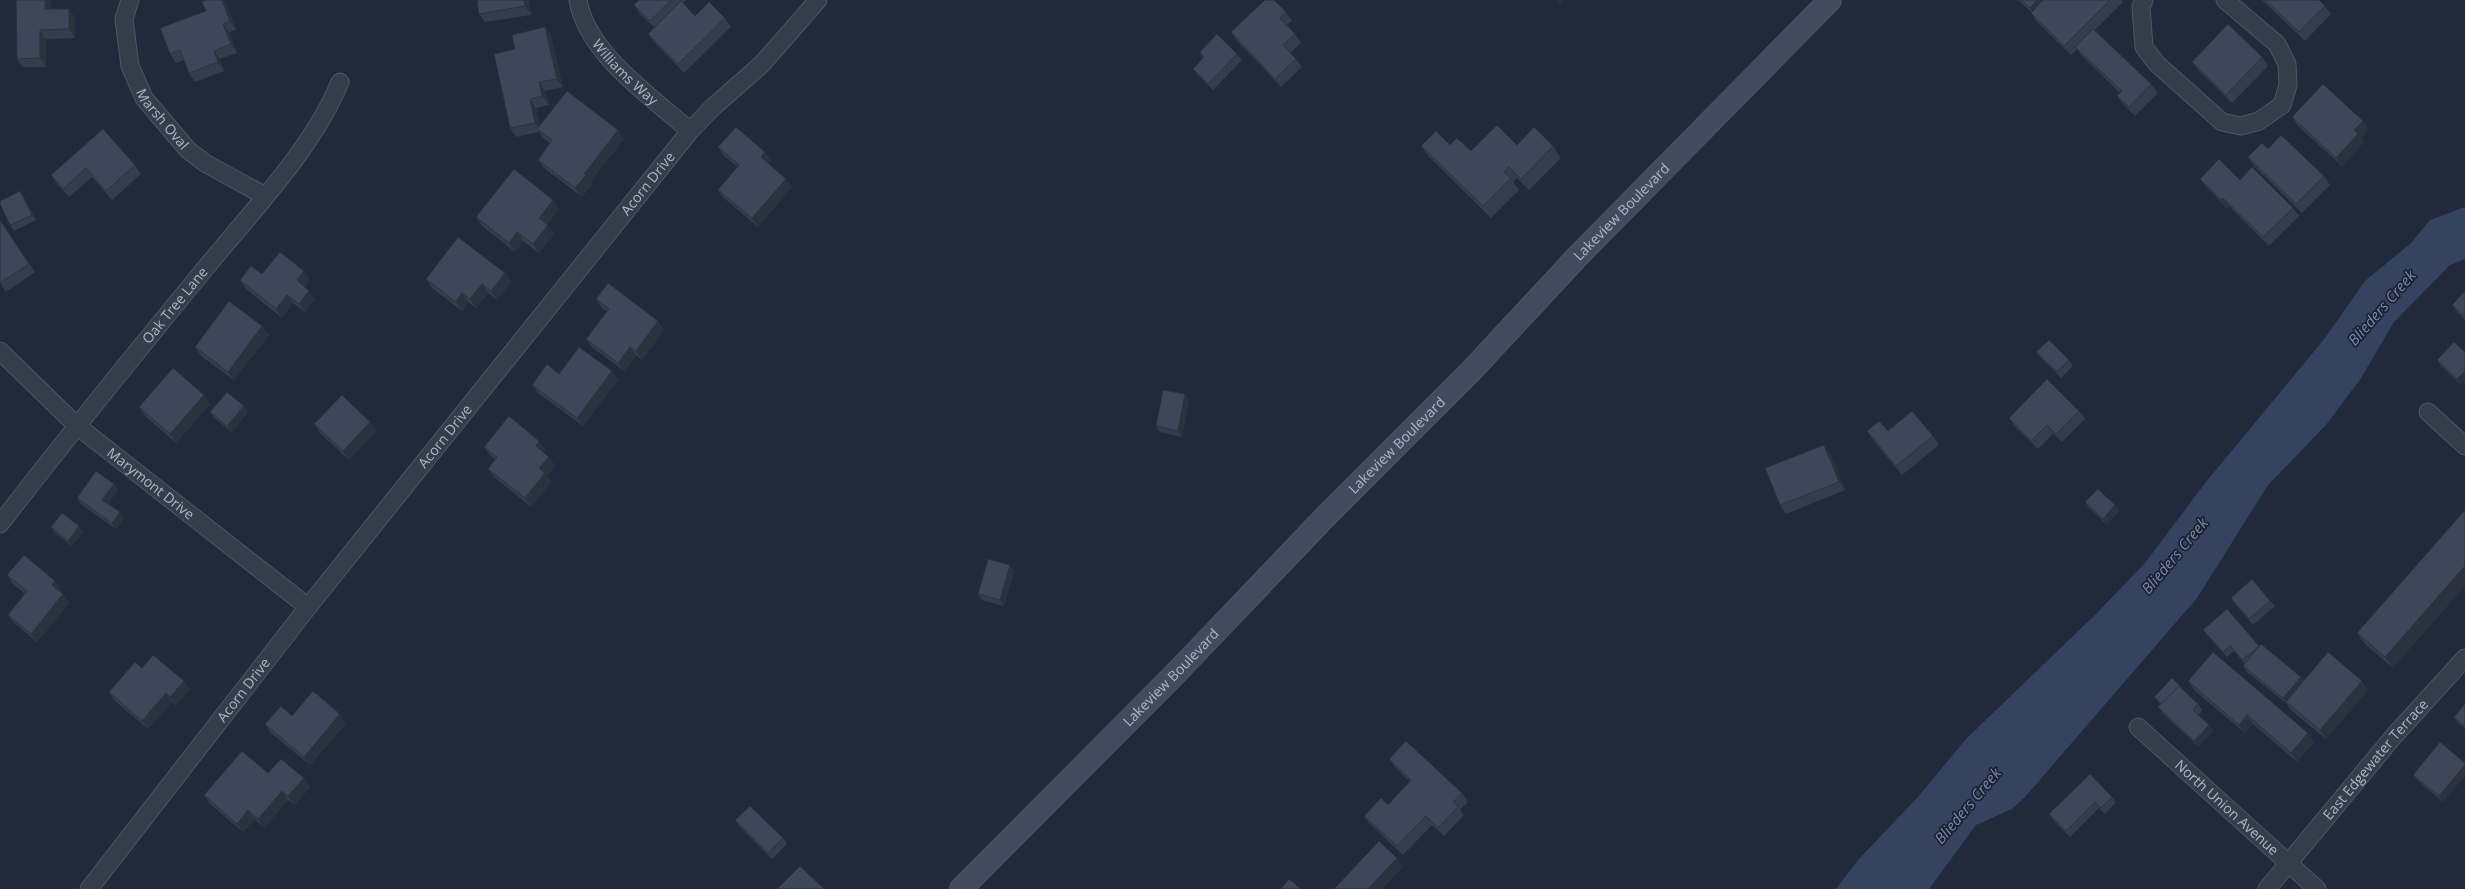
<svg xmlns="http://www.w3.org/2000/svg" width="2465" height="889" font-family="'Open Sans',sans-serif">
	<rect width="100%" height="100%" fill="#22293a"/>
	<polygon fill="#354361" points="2465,207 2465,259 2450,265 2394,322 2361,378 2326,425 2268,485 2197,598 2025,797 2012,809 1976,825 1929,889 1836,889 1858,860 1917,798 1966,739 2097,613 2145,563 2206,482 2325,338 2365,281 2411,243 2430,220"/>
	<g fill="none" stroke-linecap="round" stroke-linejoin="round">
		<defs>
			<g id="street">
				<path id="s1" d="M 130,0 L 124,19 L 130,66 L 144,98 L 188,150 L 205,163 L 265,196"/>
				<path id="s2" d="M 578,0 C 587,54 651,96 690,131"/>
				<polyline points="2144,0 2141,7 2144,47 2157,64 2222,122 2241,126 2259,121 2282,105 2288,85 2287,64 2277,44 2225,0"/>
				<path id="s3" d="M 0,351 L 76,425 L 308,607"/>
				<polyline points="2428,412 2465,446"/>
				<path id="s4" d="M 0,524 C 68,436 138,350 208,265 C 254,209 313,148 340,82"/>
				<path id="s5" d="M 2138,727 L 2317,889"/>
				<path id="s6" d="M 89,889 L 308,607 L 690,131 L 712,108 L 762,64 L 818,0"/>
				<path id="s7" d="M 2267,889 L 2393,737 L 2465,658"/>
			</g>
			<g id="secondary">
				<path id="s8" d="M 961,889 L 1177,672 L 1325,517 L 1472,370 L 1577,257 L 1830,0"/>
			</g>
		</defs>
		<use href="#street" stroke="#505665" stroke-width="19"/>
		<use href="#secondary" stroke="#505665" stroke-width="24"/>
		<use href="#street" stroke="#353c4a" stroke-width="17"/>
		<use href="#secondary" stroke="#434a5d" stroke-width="22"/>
	</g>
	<g fill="#353d4d">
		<polygon points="51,0 51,9 75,17 75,38 46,39 46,67 23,67 17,59"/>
		<polygon points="207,0 224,0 226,4 236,30 229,32 237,53 220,59 224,71 195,82 189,73 184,60 176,63 170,54 206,11"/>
		<polygon points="529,0 531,15 485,22 479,14"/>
		<polygon points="639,0 686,0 683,3 695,16 725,18 731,27 684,73 654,42 648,34 654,27 640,14 634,5"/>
		<polygon points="2018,0 2121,0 2123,2 2095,30 2151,84 2158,93 2135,116 2123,104 2117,96 2120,93 2082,56 2077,49 2071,55 2037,22 2031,13 2031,12"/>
		<polygon points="2262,0 2319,0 2325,6 2331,14 2305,41"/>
		<polygon points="1286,12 1292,21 1287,25 1295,34 1301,43 1290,53 1296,59 1302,67 1281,87 1237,41 1231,32"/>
		<polygon points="545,27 551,36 563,87 545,91 549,105 536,108 540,126 624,139 590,182 592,184 582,197 544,168 538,160 550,143 543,138 539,132 516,137 510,128 515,49"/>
		<polygon points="1200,52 1237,54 1242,60 1213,90 1197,74 1193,69 1203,58"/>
		<polygon points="2262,57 2268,66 2232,103 2198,70 2192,62"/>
		<polygon points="2292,117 2363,121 2369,129 2361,138 2364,142 2342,166 2298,126"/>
		<polygon points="103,129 135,165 141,174 112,200 92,177 69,197 57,184 51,175"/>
		<polygon points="1450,145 1471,151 1517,145 1553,146 1561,158 1529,190 1517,178 1513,182 1519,190 1491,218 1429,157 1421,146"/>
		<polygon points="718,147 771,160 768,163 792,187 758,227 724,198 718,190 738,167 724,156"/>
		<polygon points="2268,149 2324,176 2330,185 2302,213 2254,166 2248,157"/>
		<polygon points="2200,179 2240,180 2293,208 2299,216 2269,246 2229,206 2227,208 2206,187"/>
		<polygon points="24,197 36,220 14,231 10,225"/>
		<polygon points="559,209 547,224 554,234 539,253 523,241 515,252 482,226 476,217"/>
		<polygon points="0,220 35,272 6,292 0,283"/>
		<polygon points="505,273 511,282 497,300 488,293 476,308 468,302 462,311 432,288 426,279"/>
		<polygon points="262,274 310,280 304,287 315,299 305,312 293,303 282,318 246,289 240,280"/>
		<polygon points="2465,291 2465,320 2458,313 2452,305"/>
		<polygon points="596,299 664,330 642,360 636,355 624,371 592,347 586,339 607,311 602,308"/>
		<polygon points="262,326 269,335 234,380 201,356 195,347"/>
		<polygon points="2036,352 2069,360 2073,366 2061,378 2041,358"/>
		<polygon points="2465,352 2461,385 2441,366 2437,360"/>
		<polygon points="559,374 618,380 583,426 538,393 532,385"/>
		<polygon points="1185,394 1189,400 1182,437 1160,432 1156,426"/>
		<polygon points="210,404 176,443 145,416 139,407"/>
		<polygon points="2079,411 2085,419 2062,442 2053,434 2038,449 2015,427 2009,418"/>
		<polygon points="210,412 248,412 232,432 214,418"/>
		<polygon points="314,424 377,430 349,460 320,433"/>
		<polygon points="1867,431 1888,431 1933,436 1939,445 1902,475 1873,440"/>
		<polygon points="539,441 545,450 543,453 549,457 555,466 547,475 551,482 531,507 494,477 488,469 495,460 490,455 484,447"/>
		<polygon points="1830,453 1845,490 1786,514 1780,505"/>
		<polygon points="114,484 118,490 108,504 124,518 116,529 81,504 77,498"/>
		<polygon points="2085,502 2115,505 2119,511 2107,525 2089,508"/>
		<polygon points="2465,510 2393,668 2365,644 2357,633"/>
		<polygon points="51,527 83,532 72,546 55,533"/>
		<polygon points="1014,571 1004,606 982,600 978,594"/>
		<polygon points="7,575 61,589 60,591 63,594 69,603 37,642 14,623 8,615 25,594 13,584"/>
		<polygon points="2231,598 2270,601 2275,606 2253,625 2235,604"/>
		<polygon points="2227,609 2259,647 2301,677 2304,681 2368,690 2326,739 2292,711 2287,704 2247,672 2243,666 2245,664 2234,651 2227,657 2207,635 2203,630"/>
		<polygon points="184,681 190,689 176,705 172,702 148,729 115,701 109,692"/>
		<polygon points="2188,681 2308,733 2314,742 2297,762 2253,724 2245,733 2194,690"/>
		<polygon points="2181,687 2183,690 2198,704 2202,710 2198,715 2209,725 2213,731 2198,746 2162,713 2158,707 2161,705 2154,697"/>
		<polygon points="2465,704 2465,729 2458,723 2454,717"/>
		<polygon points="292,716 346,723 310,765 271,733 265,724"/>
		<polygon points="2440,742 2443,802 2417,780 2413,775"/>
		<polygon points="1389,759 1462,793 1468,802 1460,810 1464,815 1444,836 1432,825 1403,855 1370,824 1364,816 1388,805 1410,782 1395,767"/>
		<polygon points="268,773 304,778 310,787 295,805 288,800 264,828 255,819 243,832 210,804 204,795"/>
		<polygon points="2112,797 2116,802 2105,814 2099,808 2070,837 2053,820 2049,814"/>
		<polygon points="735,820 783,838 787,844 772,859 739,826"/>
	</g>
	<g fill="#2b323e">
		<polygon points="45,0 51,0 51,18 45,9"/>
		<polygon points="222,0 224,0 226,4 236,30 230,21"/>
		<polygon points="524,0 529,0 531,15 525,6"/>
		<polygon points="1557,0 1564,0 1560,4"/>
		<polygon points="2037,0 2051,0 2036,17 2030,8"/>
		<polygon points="69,9 75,17 75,38 69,29"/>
		<polygon points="223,24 229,32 237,53 231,44"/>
		<polygon points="545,27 551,36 563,87 557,79"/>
		<polygon points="40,30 46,39 46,67 40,58"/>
		<polygon points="214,51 220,59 224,71 218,62"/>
		<polygon points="539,82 545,91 549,105 542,96"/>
		<polygon points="530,99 536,108 541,131 535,123"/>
		<polygon points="2363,121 2369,129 2361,138 2364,142 2342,166 2336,158 2354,130"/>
		<polygon points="618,130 624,139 590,182 592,184 582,197 575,188 584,174"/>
		<polygon points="765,152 771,160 767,165 761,157"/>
		<polygon points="786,179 792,187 758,227 752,218"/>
		<polygon points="20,191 24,197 36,220 32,215"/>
		<polygon points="2223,198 2229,206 2227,208 2221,200"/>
		<polygon points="553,200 559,209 545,226 539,218"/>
		<polygon points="548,225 554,234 539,253 533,244"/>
		<polygon points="517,232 523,241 515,252 509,243"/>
		<polygon points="304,271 310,280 303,289 297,280"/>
		<polygon points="505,273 511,282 497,300 491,291"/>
		<polygon points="482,284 488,293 476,308 470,299"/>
		<polygon points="309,291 315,299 305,312 299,304"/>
		<polygon points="462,293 468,302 462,311 456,302"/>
		<polygon points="287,295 293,303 282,318 276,309"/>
		<polygon points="658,321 664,330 642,360 636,351"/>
		<polygon points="262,326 269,335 234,380 228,372"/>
		<polygon points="630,347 636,355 624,371 618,363"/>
		<polygon points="612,371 618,380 583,426 577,418"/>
		<polygon points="2465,371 2465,381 2461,385 2457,379"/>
		<polygon points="1185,394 1189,400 1182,437 1178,431"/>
		<polygon points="204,395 210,404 176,443 170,434"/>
		<polygon points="244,406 248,412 232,432 227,426"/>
		<polygon points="370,422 377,430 349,460 343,451"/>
		<polygon points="539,441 545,450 542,455 536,446"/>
		<polygon points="1824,445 1830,453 1845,490 1839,482"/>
		<polygon points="549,457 555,466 547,475 551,482 531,507 525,498 539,468"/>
		<polygon points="114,484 118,490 106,506 102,500"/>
		<polygon points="2115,505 2119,511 2107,525 2103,519"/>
		<polygon points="120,512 124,518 116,529 112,523"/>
		<polygon points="79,526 83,532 72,546 68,541"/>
		<polygon points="1010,565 1014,571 1004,606 1000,600"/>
		<polygon points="2465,566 2465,586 2393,668 2385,657"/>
		<polygon points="55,581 61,589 58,593 52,585"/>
		<polygon points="63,594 69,603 37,642 31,634"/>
		<polygon points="2301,677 2305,683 2286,702 2287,704 2283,698"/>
		<polygon points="184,681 190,689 176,705 170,697"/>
		<polygon points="2362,681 2368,690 2326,739 2320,730"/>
		<polygon points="166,693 172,702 148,729 142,721"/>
		<polygon points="340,714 346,723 310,765 304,757"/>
		<polygon points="2247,715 2253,724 2245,733 2239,725"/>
		<polygon points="2209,725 2213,731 2198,746 2194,741"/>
		<polygon points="2308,733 2314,742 2297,762 2291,753"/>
		<polygon points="2465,765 2465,776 2443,802 2439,796"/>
		<polygon points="304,778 310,787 295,805 288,796"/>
		<polygon points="282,791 288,800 264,828 258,819"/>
		<polygon points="248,810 255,819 243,832 237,824"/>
		<polygon points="1397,858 1403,867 1382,889 1368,889"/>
	</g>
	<g fill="#3e4759" stroke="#2b323e">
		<polygon points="16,0 45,0 45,9 69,9 69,29 40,30 40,58 17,59"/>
		<polygon points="207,0 222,0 230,21 223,24 231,44 214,51 218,62 189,73 180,50 170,54 160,28 206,11 202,2"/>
		<polygon points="477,0 524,0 525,6 479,14"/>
		<polygon points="639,0 671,0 650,21 634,5"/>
		<polygon points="1265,0 1274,0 1286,12 1280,18 1295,34 1283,45 1296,59 1275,79 1231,32"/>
		<polygon points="2021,0 2037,0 2030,8"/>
		<polygon points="2043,0 2110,0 2064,46 2031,13"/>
		<polygon points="2265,0 2319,0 2325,6 2299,32"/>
		<polygon points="681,1 695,16 709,2 725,18 678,64 648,34"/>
		<polygon points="2228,24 2262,57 2226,95 2192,62"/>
		<polygon points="545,27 557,79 539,82 542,96 530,99 535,123 510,128 494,54 515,49 512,35"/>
		<polygon points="2093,29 2151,84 2129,107 2117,96 2122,91 2075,47"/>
		<polygon points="1217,34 1237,54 1208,84 1193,69 1204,57 1200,52"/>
		<polygon points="2323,84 2363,121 2354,130 2358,134 2336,158 2292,117"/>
		<polygon points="567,91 618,130 584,174 586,175 575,188 538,160 552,140 537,129"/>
		<polygon points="1497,125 1517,145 1534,127 1553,146 1521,179 1509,167 1504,172 1511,178 1483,206 1421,146 1436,131 1450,145 1457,138 1471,151"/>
		<polygon points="736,127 765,152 761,157 786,179 752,218 718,190 739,165 718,147"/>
		<polygon points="103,129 135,165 106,191 86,168 63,189 51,175"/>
		<polygon points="2281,135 2324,176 2296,204 2248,157 2262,143 2268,149"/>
		<polygon points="2219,159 2240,180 2252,167 2293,208 2263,237 2223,198 2221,200 2200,179"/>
		<polygon points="514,169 553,200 539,218 548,225 533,244 517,232 509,243 476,217"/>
		<polygon points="20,191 32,215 10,225 0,204 0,201"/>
		<polygon points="0,220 29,264 0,283"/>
		<polygon points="458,237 505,273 491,291 482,284 470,299 462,293 456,302 426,279"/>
		<polygon points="280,252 304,271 297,280 309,291 299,304 287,295 276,309 240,280 251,266 262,274"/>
		<polygon points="608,283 658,321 636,351 630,347 618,363 586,339 609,309 596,299"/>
		<polygon points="2465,291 2465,317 2452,305"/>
		<polygon points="229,301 262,326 228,372 195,347"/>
		<polygon points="2049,340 2069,360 2057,372 2036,352"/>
		<polygon points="2454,342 2465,352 2465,371 2457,379 2437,360"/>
		<polygon points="579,347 612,371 577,418 532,385 547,364 559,374"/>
		<polygon points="173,368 204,395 170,434 139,407"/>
		<polygon points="2047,379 2079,411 2056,434 2047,425 2031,441 2009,418"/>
		<polygon points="1163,390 1185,394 1178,431 1156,426"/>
		<polygon points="227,392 244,406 227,426 210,412"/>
		<polygon points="342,395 370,422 343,451 314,424"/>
		<polygon points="1912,411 1933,436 1896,466 1867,431 1879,421 1888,431"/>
		<polygon points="509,416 539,441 536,446 549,457 539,468 545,473 525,498 488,469 497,457 484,447"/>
		<polygon points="1824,445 1839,482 1780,505 1765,468"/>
		<polygon points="96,471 114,484 102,500 120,512 112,523 77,498"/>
		<polygon points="2098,489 2115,505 2103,519 2085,502"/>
		<polygon points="2465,510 2465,566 2385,657 2357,633"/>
		<polygon points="62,513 79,526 68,541 51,527"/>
		<polygon points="24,555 55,581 52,585 63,594 31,634 8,615 27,591 7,575"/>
		<polygon points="988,559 1010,565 1000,600 978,594"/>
		<polygon points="2252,579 2270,601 2249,619 2231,598"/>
		<polygon points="2227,609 2259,646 2242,660 2230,645 2223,652 2203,630"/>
		<polygon points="2261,644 2301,677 2283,698 2243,666"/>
		<polygon points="2213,652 2308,733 2291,753 2247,715 2239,725 2188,681"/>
		<polygon points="2328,652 2362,681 2320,730 2286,702"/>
		<polygon points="153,655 184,681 170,697 166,693 142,721 109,692 135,662 142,668"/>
		<polygon points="2172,678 2181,687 2180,687 2179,686 2162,704 2154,697"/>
		<polygon points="2179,686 2198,704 2193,710 2209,725 2194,741 2158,707"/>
		<polygon points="313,691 340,714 304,757 265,724 281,706 292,716"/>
		<polygon points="2465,704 2465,727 2454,717"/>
		<polygon points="1406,741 1462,793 1453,802 1458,807 1438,828 1426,816 1397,846 1364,816 1381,798 1388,805 1411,780 1389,759"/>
		<polygon points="2440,742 2465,763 2465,765 2439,796 2413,775"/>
		<polygon points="242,751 268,773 281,759 304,778 288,796 282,791 258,819 248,810 237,824 204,795"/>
		<polygon points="2090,774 2112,797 2101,808 2095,802 2066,831 2049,814"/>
		<polygon points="750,806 783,838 768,853 735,820"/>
		<polygon points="1379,841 1397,858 1368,889 1334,889"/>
		<polygon points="800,866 824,889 777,889"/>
		<polygon points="1289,879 1301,889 1281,889"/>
	</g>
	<g text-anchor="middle" stroke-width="3.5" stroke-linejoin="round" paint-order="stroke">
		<g font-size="14" fill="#b0b6c6" stroke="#1b212f">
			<text dy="5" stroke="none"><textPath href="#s2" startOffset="88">Williams Way</textPath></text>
			<text dy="5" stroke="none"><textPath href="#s1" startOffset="130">Marsh Oval</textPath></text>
			<text dy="5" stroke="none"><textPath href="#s6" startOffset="900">Acorn Drive</textPath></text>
			<text dy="5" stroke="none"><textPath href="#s8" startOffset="946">Lakeview Boulevard</textPath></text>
			<text dy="5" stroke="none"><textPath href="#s4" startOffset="280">Oak Tree Lane</textPath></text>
			<text dy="5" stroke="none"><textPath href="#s6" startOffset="576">Acorn Drive</textPath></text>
			<text dy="5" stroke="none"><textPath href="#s8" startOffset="622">Lakeview Boulevard</textPath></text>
			<text dy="5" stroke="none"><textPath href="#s3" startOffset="201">Marymont Drive</textPath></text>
			<text dy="5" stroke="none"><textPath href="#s8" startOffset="298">Lakeview Boulevard</textPath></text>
			<text dy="5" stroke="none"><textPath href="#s6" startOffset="252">Acorn Drive</textPath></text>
			<text dy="5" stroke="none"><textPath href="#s7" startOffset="169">East Edgewater Terrace</textPath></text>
			<text dy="5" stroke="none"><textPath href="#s5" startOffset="120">North Union Avenue</textPath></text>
		</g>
		<g font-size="15" font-style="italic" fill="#788aaf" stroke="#1b212f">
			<text transform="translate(2382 308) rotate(-49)" y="5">Blieders Creek</text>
			<text transform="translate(2175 556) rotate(-50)" y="5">Blieders Creek</text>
			<text transform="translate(1968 806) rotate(-50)" y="5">Blieders Creek</text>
		</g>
	</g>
</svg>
